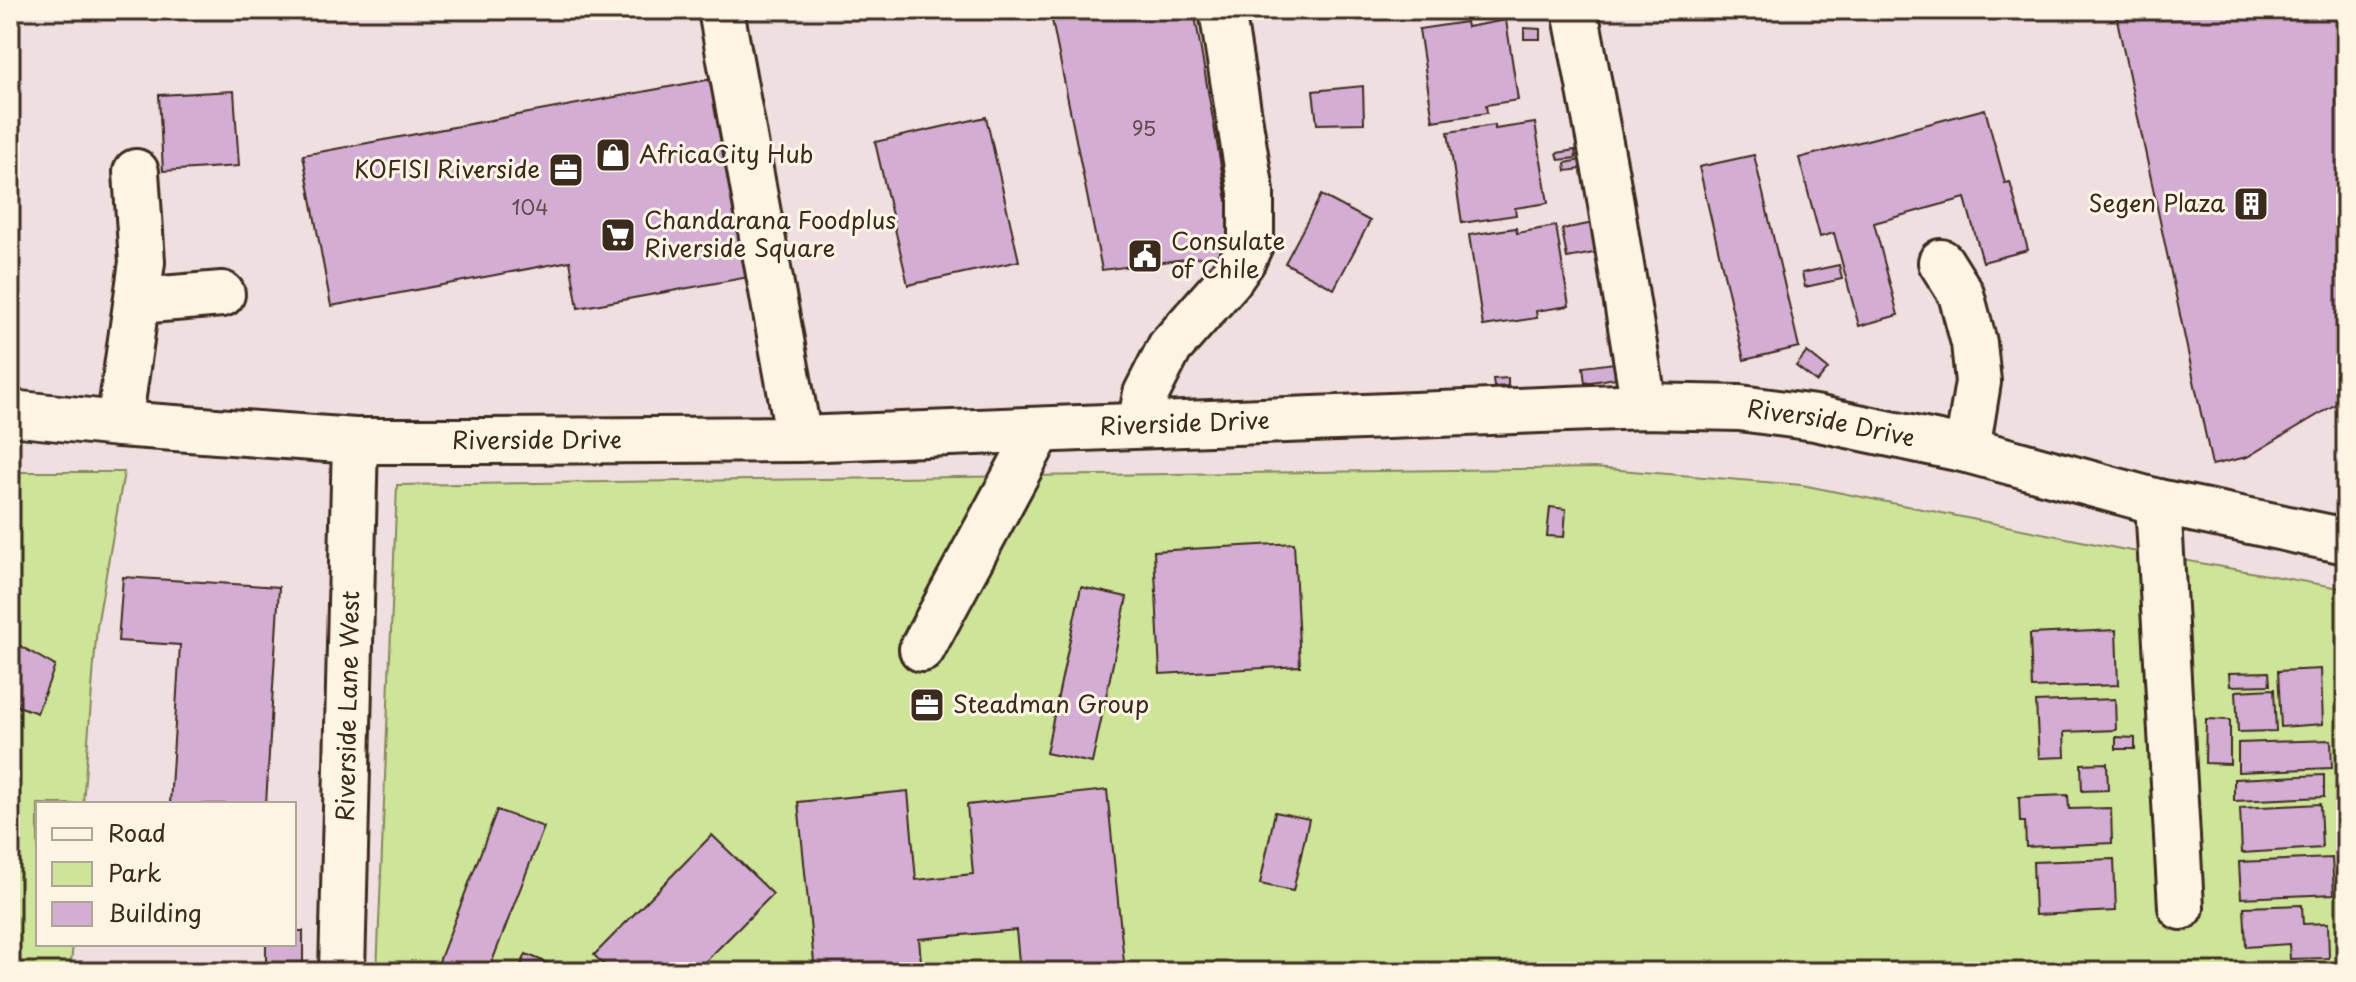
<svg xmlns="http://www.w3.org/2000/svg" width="2356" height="982" font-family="'Playpen Sans',sans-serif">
	<rect width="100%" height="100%" fill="#f0dfe0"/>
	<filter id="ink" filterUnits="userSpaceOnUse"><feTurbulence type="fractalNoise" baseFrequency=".0125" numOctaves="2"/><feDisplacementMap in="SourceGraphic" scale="16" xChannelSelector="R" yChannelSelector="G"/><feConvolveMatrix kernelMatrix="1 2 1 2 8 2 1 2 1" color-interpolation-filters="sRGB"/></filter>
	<g filter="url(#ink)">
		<g fill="#cde499" stroke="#84875c" stroke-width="2">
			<polygon points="1595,468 1802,485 2121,549 2346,589 2346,972 377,972 397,485"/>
			<polygon points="10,472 124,472 97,626 83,804 38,804 38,944 73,944 70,972 10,972"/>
		</g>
		<g fill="#d4add4" stroke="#3b2a1e" stroke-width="2">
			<polygon points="1050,10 1194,10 1235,247 1224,254 1102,270"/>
			<polygon points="2115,10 2346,10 2346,398 2247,457 2212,465"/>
			<polygon points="1506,20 1518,100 1486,105 1487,113 1433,121 1419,29 1466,22 1467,27"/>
			<polygon points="1524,28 1540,29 1540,39 1524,39"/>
			<polygon points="723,77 760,275 578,308 570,261 331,306 303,155"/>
			<polygon points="1363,86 1364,123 1317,124 1313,91"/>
			<polygon points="234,91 239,166 163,171 159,95"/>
			<polygon points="1985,109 2005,183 2010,182 2028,250 1983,262 1965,198 1874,223 1898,315 1859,326 1834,233 1820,237 1799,158"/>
			<polygon points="986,117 1019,261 908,285 875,142"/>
			<polygon points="1535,123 1548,203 1515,208 1516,215 1462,223 1448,132 1495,125 1495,129"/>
			<polygon points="1575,150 1576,158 1559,160 1557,153"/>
			<polygon points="1754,155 1799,347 1744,360 1699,167"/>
			<polygon points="1581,160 1583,169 1566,171 1565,163"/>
			<polygon points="1321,195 1370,221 1334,289 1285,263"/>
			<polygon points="1594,223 1599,252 1567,258 1562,229"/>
			<polygon points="1556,226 1569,306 1536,311 1537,318 1483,326 1469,235 1516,228 1517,233"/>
			<polygon points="1839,265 1842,279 1805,287 1802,273"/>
			<polygon points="1807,352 1828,369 1817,382 1796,366"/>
			<polygon points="1614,363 1616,378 1585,383 1583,367"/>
			<polygon points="1508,378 1508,386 1494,387 1493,379"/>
			<polygon points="1550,507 1566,509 1564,537 1547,536"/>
			<polygon points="1294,543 1300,666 1160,674 1154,551"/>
			<polygon points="123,577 279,587 266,804 170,804 180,645 118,641"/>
			<polygon points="1081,587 1127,597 1092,763 1046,753"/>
			<polygon points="2116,630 2118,685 2032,688 2030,634"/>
			<polygon points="10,640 55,666 37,713 10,703"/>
			<polygon points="2321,669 2323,724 2281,727 2278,671"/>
			<polygon points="2269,672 2270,685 2230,686 2229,673"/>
			<polygon points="2274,689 2276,731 2238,732 2236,691"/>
			<polygon points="2115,699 2116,730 2064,732 2065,757 2039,758 2036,702"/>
			<polygon points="2206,719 2230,720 2230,764 2205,763"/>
			<polygon points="2116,737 2135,738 2135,749 2116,749"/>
			<polygon points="2331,740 2332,768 2238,772 2238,743"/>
			<polygon points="2107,763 2108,790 2082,791 2081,764"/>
			<polygon points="2324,775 2324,797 2234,801 2234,779"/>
			<polygon points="1107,790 1125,972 1020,972 1016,930 919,939 922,972 815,972 798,802 908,791 916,880 973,874 967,805"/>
			<polygon points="2068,795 2069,809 2111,808 2112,843 2026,847 2025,822 2020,822 2019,797"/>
			<polygon points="2320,804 2322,848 2242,853 2240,808"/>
			<polygon points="497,810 544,827 488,972 435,972"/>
			<polygon points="1275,812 1309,819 1293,891 1260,884"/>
			<polygon points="712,835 773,894 695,972 611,972 594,955"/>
			<polygon points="2332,858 2334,894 2241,898 2239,862"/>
			<polygon points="2114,859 2116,911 2035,915 2033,862"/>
			<polygon points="2302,905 2303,924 2328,923 2329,958 2290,959 2289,944 2246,947 2244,907"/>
			<polygon points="294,931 303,931 303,972 266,972 266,944 294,944"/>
			<polygon points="526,954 569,972 518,972"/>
		</g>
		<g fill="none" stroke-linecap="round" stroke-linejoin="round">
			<defs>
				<g id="minor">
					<polyline points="721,10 799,439"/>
					<polyline points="1575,10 1607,180 1644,406"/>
					<polyline points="1941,262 1961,294 1974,343 1978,382 1967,450"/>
					<polyline points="138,301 222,294"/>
					<path id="s1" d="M 10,413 L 119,424 L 355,441 L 489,441 L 799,439 L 1644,406 L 1740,408 L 1815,418 L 1967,450 L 2158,502 L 2346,541"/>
					<polyline points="119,424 142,262 136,172"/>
					<polyline points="1140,425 1146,394 1170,347 1230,279 1243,260 1251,242 1251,192 1222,10"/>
					<polyline points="2158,502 2181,907"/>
					<polyline points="922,649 1040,430"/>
					<path id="s2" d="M 342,972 L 355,441"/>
				</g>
			</defs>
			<use href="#minor" stroke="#3b2a1e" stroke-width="50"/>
			<use href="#minor" stroke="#fcf5e5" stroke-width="44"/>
		</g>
	</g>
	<defs>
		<symbol id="shop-square" viewBox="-11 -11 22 22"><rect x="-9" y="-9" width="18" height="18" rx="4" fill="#3b2a1e" stroke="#fcf5e5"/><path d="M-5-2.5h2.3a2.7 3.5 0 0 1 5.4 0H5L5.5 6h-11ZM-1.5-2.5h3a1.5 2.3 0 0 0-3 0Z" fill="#fff"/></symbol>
		<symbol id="office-square" viewBox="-11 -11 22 22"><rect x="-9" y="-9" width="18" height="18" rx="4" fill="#3b2a1e" stroke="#fcf5e5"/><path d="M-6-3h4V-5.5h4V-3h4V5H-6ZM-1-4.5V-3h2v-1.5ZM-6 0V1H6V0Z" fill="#fff"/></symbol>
		<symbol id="building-square" viewBox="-11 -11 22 22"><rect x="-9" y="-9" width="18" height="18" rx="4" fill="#3b2a1e" stroke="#fcf5e5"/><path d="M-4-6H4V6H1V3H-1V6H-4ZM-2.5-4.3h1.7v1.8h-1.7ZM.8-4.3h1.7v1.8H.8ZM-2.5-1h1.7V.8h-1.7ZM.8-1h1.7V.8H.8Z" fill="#fff"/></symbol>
		<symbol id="supermarket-square" viewBox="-11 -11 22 22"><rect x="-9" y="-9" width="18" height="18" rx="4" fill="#3b2a1e" stroke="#fcf5e5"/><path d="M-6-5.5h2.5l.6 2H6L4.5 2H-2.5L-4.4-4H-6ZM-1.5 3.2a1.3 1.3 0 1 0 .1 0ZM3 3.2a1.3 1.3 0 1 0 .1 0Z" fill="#fff"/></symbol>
		<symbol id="civic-square" viewBox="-11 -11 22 22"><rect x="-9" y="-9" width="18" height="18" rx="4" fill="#3b2a1e" stroke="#fcf5e5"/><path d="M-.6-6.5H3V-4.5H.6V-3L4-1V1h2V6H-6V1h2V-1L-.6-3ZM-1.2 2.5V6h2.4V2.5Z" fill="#fff"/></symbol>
	</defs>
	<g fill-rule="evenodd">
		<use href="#shop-square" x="593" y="135" width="40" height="40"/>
		<use href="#office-square" x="546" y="150" width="40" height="40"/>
		<use href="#building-square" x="2231" y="184" width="40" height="40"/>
		<use href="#supermarket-square" x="598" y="215" width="40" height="40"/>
		<use href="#civic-square" x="1125" y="236" width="40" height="40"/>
		<use href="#office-square" x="907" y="685" width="40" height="40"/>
	</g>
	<g text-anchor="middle" stroke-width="6" stroke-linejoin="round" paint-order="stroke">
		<g font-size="20" fill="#614b4c">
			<text x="1144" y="136">95</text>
			<text x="530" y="215">104</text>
		</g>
		<g font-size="24" fill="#3b2a1e" stroke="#fcf5e5" text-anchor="start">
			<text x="639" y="163">AfricaCity Hub</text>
			<text x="540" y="178" text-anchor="end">KOFISI Riverside</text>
			<text x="2225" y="212" text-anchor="end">Segen Plaza</text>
			<text x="644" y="229">Chandarana Foodplus<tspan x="644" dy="28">Riverside Square</tspan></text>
			<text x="1171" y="250">Consulate<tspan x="1171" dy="28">of Chile</tspan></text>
			<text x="953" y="713">Steadman Group</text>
		</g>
		<g font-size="24" fill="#3b2a1e" stroke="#fcf5e5">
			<text dy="8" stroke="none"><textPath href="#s1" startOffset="1176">Riverside Drive</textPath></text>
			<text dy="8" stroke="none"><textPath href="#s1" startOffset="1824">Riverside Drive</textPath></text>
			<text dy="8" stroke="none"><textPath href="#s1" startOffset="528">Riverside Drive</textPath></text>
			<text dy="8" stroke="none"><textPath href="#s2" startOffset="266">Riverside Lane West</textPath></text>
		</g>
	</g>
	<rect width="2356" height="982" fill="none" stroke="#fcf5e5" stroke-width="40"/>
	<rect x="20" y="20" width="2316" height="942" fill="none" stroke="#3b2a1e" stroke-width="3" filter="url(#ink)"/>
	<rect x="36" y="802" width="260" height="144" fill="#fcf5e5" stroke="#afa495" stroke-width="2"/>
	<rect x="52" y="828" width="40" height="12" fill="#fcf5e5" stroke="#afa495" stroke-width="2"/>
	<text x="108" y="842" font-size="24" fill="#3b2a1e">Road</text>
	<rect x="52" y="862" width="40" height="24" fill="#cde499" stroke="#afa495" stroke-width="2"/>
	<text x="108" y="882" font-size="24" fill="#3b2a1e">Park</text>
	<rect x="52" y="902" width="40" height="24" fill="#d4add4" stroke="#afa495" stroke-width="2"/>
	<text x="108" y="922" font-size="24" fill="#3b2a1e">Building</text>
</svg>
